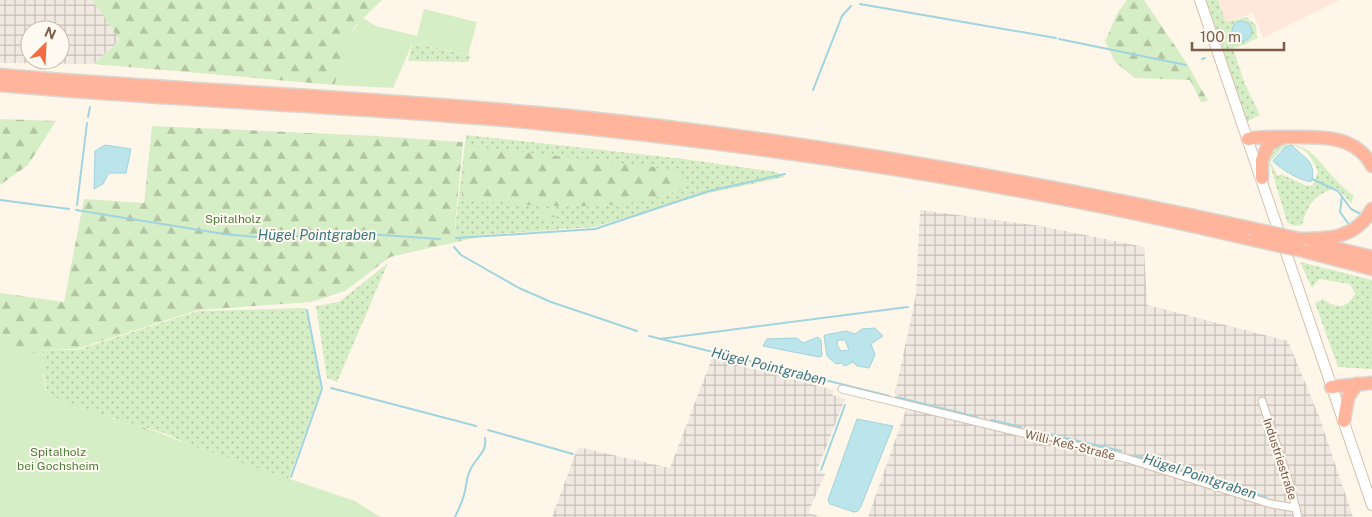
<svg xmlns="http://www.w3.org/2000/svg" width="1372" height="517" font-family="'Public Sans',sans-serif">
	<defs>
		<pattern id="industrial-grid" width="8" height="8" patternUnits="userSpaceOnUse" patternTransform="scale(1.25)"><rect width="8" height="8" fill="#efe9e2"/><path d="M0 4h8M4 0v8" fill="none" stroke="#c7c0b9"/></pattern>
		<pattern id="grass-dots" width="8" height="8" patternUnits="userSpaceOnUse" patternTransform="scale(1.25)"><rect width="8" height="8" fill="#d6eec5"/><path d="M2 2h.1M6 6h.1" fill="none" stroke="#b3c4a2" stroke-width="1.8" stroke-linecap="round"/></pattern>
		<pattern id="forest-firs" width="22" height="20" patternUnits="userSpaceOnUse" patternTransform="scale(1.25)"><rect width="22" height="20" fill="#d6eec5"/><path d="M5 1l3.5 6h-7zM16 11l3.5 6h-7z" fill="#b3c4a2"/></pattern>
		<pattern id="wetland-marsh" width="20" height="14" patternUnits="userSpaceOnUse" patternTransform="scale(1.25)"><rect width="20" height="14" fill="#d6eec5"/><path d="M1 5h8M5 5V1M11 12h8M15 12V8" fill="none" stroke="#b3c4a2"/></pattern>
	</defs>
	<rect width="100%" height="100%" fill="#fef6e9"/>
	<polygon fill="#ffe7dc" points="1218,0 1340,0 1263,38 1253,13 1226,22"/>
	<g fill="url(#industrial-grid)" fill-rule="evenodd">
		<path d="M 0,0 L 92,0 L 120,40 L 94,64 L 0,63 ZM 30,30 L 60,30 L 60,60 L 30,60 Z"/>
		<polygon points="920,210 1041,226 1144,247 1147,305 1288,341 1319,416 1353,517 868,517 908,404 895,393 916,295"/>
		<polygon points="712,358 834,390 832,395 845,399 817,470 825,474 808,513 822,517 552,517 578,447 670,468"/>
	</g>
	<g fill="url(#grass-dots)" fill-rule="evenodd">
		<polygon points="1201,0 1218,0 1226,22 1246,17 1256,25 1257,38 1246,44 1233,48 1245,84 1260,115 1244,123"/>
		<polygon points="413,42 471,56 468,62 408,61"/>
		<polygon points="466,135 684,159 777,172 785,177 709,193 594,227 454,237"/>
		<path d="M 1279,144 C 1312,143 1316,159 1336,180 C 1341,186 1348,191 1354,196 L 1351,203 L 1337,188 C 1315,194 1308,203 1302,225 L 1294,226 L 1287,222 L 1269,161 L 1271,150 ZM 1288,145 C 1305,145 1313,159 1318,172 L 1313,185 L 1307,186 L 1281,174 L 1278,176 L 1270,162 L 1281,149 Z"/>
		<path d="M 1300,262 L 1372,280 L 1372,369 L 1338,367 L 1315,303 L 1323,299 C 1336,309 1347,309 1355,294 L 1350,284 L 1319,279 L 1312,288 Z"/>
		<polygon points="388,263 337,382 327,378 316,306 339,302"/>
		<polygon points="306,308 321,389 288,481 214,456 164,433 47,399 42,361 43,349 77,350 198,311"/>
	</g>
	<g fill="url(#forest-firs)">
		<polygon points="92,0 382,0 354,27 339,65 335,85 94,64 120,40"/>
		<polygon points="1127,0 1144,0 1188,65 1208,101 1201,102 1190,80 1135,78 1115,62 1105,41 1118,12"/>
		<polygon points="0,119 56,121 28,165 0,185"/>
		<polygon points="152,126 377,136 463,142 454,236 478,235 478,237 390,257 345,291 311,302 198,310 77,349 43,349 41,362 47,400 109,439 116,418 163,434 214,456 0,517 0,293 64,302 84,199 144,203"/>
		<path d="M 466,146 L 648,166 L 677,172 L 685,178 L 683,189 C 621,215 529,205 462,201 Z"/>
	</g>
	<circle fill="url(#wetland-marsh)" cx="548" cy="215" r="7"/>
	<g fill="#d6eec5">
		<path d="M 424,9 L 477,22 L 468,55 L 413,42 L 393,88 L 335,85 C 339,62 346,35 363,18 L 376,26 L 417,36 Z"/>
		<polygon points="0,339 48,359 44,364 42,387 47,394 111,418 355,501 380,517 0,517"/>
	</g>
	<g fill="#bbe4eb" stroke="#a0d4de" fill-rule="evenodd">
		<circle cx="1242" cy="31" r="10"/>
		<polygon points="105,145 131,149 126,173 109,173 103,184 94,189 95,151"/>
		<path d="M 1292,145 C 1303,159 1316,158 1312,181 C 1303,183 1279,168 1273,161 L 1285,147 Z"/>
		<path d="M 875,328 L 883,336 L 871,344 L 875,355 L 869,368 L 857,366 L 853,362 L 845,366 L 841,363 L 836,364 L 827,356 L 824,336 L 825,335 L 846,331 L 855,334 L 862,329 ZM 838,340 L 845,340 L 849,350 L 841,351 L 837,345 Z"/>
		<polygon points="818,337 821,340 822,356 819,357 763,346 767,339 797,338 803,343"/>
		<polygon points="857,419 893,426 861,506 858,511 854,512 830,504 828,500"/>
	</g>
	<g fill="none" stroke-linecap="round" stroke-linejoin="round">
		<g stroke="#a0d4de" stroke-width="2">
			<polyline points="860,4 1056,38"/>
			<polyline points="1059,39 1186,65"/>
			<polyline points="1202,59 1205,58"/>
			<polyline points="813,90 842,16 851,6"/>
			<polyline points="88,117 90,107"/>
			<polyline points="1312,179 1338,191 1351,209 1363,215"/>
			<polyline points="1342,196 1340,212 1350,226"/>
			<polyline points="0,200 69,209"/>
			<polyline points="77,205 87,123"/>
			<polyline points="76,210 224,234 266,238 352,233 440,239"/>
			<polyline points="456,238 595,229 709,191 785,174"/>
			<polyline points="454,247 461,255 519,288 551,302 637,331"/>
			<polyline points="649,336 889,396"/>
			<polyline points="660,339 908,307"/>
			<polyline points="331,388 476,426"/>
			<polyline points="896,397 977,417"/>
			<polyline points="991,420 1021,427"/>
			<polyline points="488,430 573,454"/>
			<polyline points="1036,431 1121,451"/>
			<polyline points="1134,455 1266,497"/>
			<polyline points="821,470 845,405"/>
			<polyline points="291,477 322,389 307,310"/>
			<path d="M 455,517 C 458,510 462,503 464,495 C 467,485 466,474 473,465 C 479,455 487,451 485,438"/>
		</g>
		<defs>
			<g id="minor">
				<polyline points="842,389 1125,458 1271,504 1296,508"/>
				<polyline points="1262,401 1289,482 1298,517"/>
			</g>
			<polyline id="secondary" points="1200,0 1372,505"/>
			<g id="motorway">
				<path d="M 0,75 C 189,91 379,97 569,116 C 798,139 1024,179 1250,228"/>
				<path d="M 0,85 C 175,101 351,106 527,122 C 771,146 1015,183 1254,240"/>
				<path d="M 1248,139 C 1263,136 1277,137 1292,137 C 1322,137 1356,135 1372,166"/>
				<polyline points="1262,178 1262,160 1268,145 1281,138"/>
				<path d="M 1300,239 C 1329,239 1357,238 1372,209"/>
				<polyline points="1314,243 1372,257"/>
				<polyline points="1304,251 1372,269"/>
				<polyline points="1331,387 1372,383"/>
				<polyline points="1344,421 1348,397 1357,384"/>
			</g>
		</defs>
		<use href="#minor" stroke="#d3bead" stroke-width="9"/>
		<use href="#secondary" stroke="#d8c0ac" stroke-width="12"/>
		<use href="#motorway" stroke="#ddd5d0" stroke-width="15"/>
		<use href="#minor" stroke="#fff" stroke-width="7"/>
		<use href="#secondary" stroke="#fff" stroke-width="10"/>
		<use href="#motorway" stroke="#feb59b" stroke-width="12"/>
		<defs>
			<g id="motorway-bridge">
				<polyline points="1250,228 1300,239"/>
				<polyline points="1254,240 1304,251"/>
			</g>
		</defs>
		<use href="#motorway-bridge" stroke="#ddd5d0" stroke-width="15" stroke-linecap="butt"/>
		<use href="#motorway-bridge" stroke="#feb59b" stroke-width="12"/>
	</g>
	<g text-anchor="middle" stroke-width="4" stroke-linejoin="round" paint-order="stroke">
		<g font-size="12" fill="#4f7d3c" stroke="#fffaf1">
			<text x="233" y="223">Spitalholz</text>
			<text x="58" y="456">Spitalholz<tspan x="58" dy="14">bei Gochsheim</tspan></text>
		</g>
		<g font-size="12" fill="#7d5c49" stroke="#fffaf1">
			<text transform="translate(1070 445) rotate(14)" y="4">Willi-Keß-Straße</text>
			<text transform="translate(1280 459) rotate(72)" y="4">Industriestraße</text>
		</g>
		<g font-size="14" font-style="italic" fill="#3a7682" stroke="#fffaf1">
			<text x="317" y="240">Hügel Pointgraben</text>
			<text transform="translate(769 366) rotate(14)" y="5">Hügel Pointgraben</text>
			<text transform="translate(1200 476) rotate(18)" y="5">Hügel Pointgraben</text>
		</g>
	</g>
	<g transform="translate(45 45) rotate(24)"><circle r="24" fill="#fffaf1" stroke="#cbbbae"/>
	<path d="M0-4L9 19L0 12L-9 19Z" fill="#f36c44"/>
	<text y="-8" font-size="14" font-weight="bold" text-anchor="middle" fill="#7d5c49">N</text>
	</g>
	<path d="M1192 42v8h92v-8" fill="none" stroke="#7d5c49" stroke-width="2.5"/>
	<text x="1200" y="42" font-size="15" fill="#7d5c49" stroke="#fffaf1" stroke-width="4" paint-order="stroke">100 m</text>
</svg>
